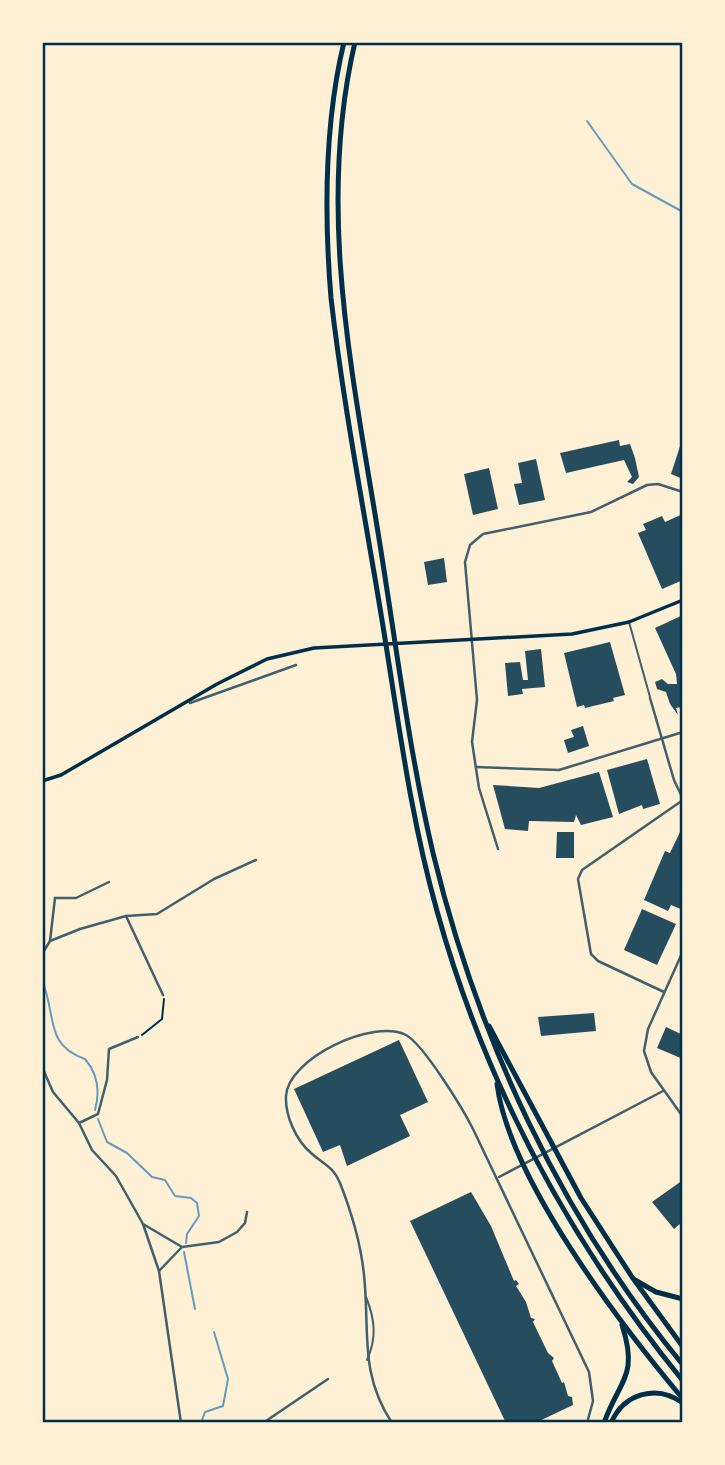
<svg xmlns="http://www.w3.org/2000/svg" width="725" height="1465" font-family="Roboto,sans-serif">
	<rect width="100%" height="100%" fill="#fdf0d5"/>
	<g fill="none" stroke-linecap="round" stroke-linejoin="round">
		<g stroke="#669bbc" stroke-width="2">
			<polyline points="587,121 632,184 683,212"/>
			<path d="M 42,981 C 57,1015 44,1045 85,1059 C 98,1074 100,1092 95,1110"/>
			<polyline points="98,1119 107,1142 127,1153 152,1177 165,1180 175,1196 191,1198 197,1203 199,1216 187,1234 186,1243"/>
			<polyline points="184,1252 195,1309"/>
			<polyline points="201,1423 205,1412 223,1406 228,1379 214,1332"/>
		</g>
	</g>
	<g fill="#264d5e">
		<polygon points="683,437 683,479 671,474"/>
		<polygon points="619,440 620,446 630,444 635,458 639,477 633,484 627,482 632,477 624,460 566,473 560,453"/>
		<polygon points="536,459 545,500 519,505 514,484 522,483 518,463"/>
		<polygon points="489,468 498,509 473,515 464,474"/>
		<polygon points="683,514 683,580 662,589 638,533 646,530 643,524 662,516 665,522"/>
		<polygon points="444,558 447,582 428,585 424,562"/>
		<polygon points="683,615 682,707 676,708 678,715 670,704 666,692 657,689 655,682 662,679 668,684 677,684 676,674 655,628"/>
		<polygon points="610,642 625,695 613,698 614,701 585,708 584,705 577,707 564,653"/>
		<polygon points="541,649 545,687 522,689 523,694 508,696 505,663 520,662 523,680 528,680 525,651"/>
		<polygon points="583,726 589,746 568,753 564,740 574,737 571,730"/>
		<polygon points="647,759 660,804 643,809 642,805 619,814 607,770"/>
		<polygon points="599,772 613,817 581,825 576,815 574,822 529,821 528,831 505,829 493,785 539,788"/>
		<polygon points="681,830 683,910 671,905 668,911 644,900 665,851 670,853"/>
		<polygon points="557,832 574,832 574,858 556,858"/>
		<polygon points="642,909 676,924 657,965 624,950"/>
		<polygon points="594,1013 596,1031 541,1036 538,1017"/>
		<polygon points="666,1027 683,1035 683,1059 657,1048"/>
		<polygon points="399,1040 428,1102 400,1115 410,1136 347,1166 340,1145 323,1152 294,1089"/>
		<polygon points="683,1180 683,1226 681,1223 674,1229 652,1202"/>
		<polygon points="471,1192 491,1226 514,1281 516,1280 519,1284 516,1286 526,1302 531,1318 535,1319 533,1322 548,1353 554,1358 552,1361 562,1383 564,1382 568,1396 572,1397 573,1405 535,1423 506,1423 410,1221"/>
	</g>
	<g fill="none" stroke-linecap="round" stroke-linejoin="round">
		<polyline stroke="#003049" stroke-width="2" points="142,1035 162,1019 164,999"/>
		<g stroke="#3f606c" stroke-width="2">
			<polyline points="629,622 650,697"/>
			<path d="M 366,1297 C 375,1319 377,1338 367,1360"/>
		</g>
		<g stroke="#3f606c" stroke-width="2.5">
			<polyline points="650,698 674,780 683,799"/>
			<polyline points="190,703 296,665"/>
			<polyline points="476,767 559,770 683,732"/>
			<polyline points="498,849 479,788 472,742 477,700 465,562 470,545 483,534 591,512 647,485 658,484 683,492"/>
			<polyline points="126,916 163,995"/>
			<polyline points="50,941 55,898 76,898 109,882"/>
			<polyline points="683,951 648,1029 644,1051 651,1072 683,1117"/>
			<polyline points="42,954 50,941 80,929 126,916 157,914 214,879 256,860"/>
			<polyline points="664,992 598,961 591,954 578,879 582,870 683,800"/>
			<polyline points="42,1067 53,1092 79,1123 92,1150 116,1176 143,1224 159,1271 181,1423"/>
			<polyline points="79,1123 98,1114 107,1080 109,1049 138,1037"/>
			<polyline points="499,1177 663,1091"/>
			<polyline points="143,1224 182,1247 219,1242 237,1232 245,1223 247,1212"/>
			<polyline points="159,1271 181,1248"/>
			<polyline points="263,1423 328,1379"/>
			<path d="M 392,1423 C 359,1373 370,1331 364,1275 C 361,1245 351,1211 340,1183 C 334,1167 322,1163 311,1153 C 296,1140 285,1116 286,1096 C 288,1058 374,1018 406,1035 C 424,1045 463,1109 473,1129 L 589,1372 L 593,1401 L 587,1423"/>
		</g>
		<polyline stroke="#003049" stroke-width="3.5" points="42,781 61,775 217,684 267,659 314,648 572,634 629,622 683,600"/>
		<g stroke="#003049" stroke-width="5">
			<path d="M 344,42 C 324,125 324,213 331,298 C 343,402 363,505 380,608 C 397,709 409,812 437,911 C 485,1084 570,1242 683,1381"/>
			<path d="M 355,42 C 318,201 349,357 375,514 C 394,627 407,742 433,853 C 478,1039 561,1217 683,1365"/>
			<polyline points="489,1026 581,1198 632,1277 683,1347"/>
			<path d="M 497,1084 C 509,1179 621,1325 683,1399"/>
			<polyline points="635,1280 656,1292 683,1299"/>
			<path d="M 604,1423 C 619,1380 639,1377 622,1325"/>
			<path d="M 611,1423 C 624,1393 657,1384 683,1403"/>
		</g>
	</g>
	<rect width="725" height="1465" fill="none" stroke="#fdf0d5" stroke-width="88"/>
	<rect x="44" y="44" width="637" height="1377" fill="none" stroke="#003049" stroke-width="2.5"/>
</svg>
